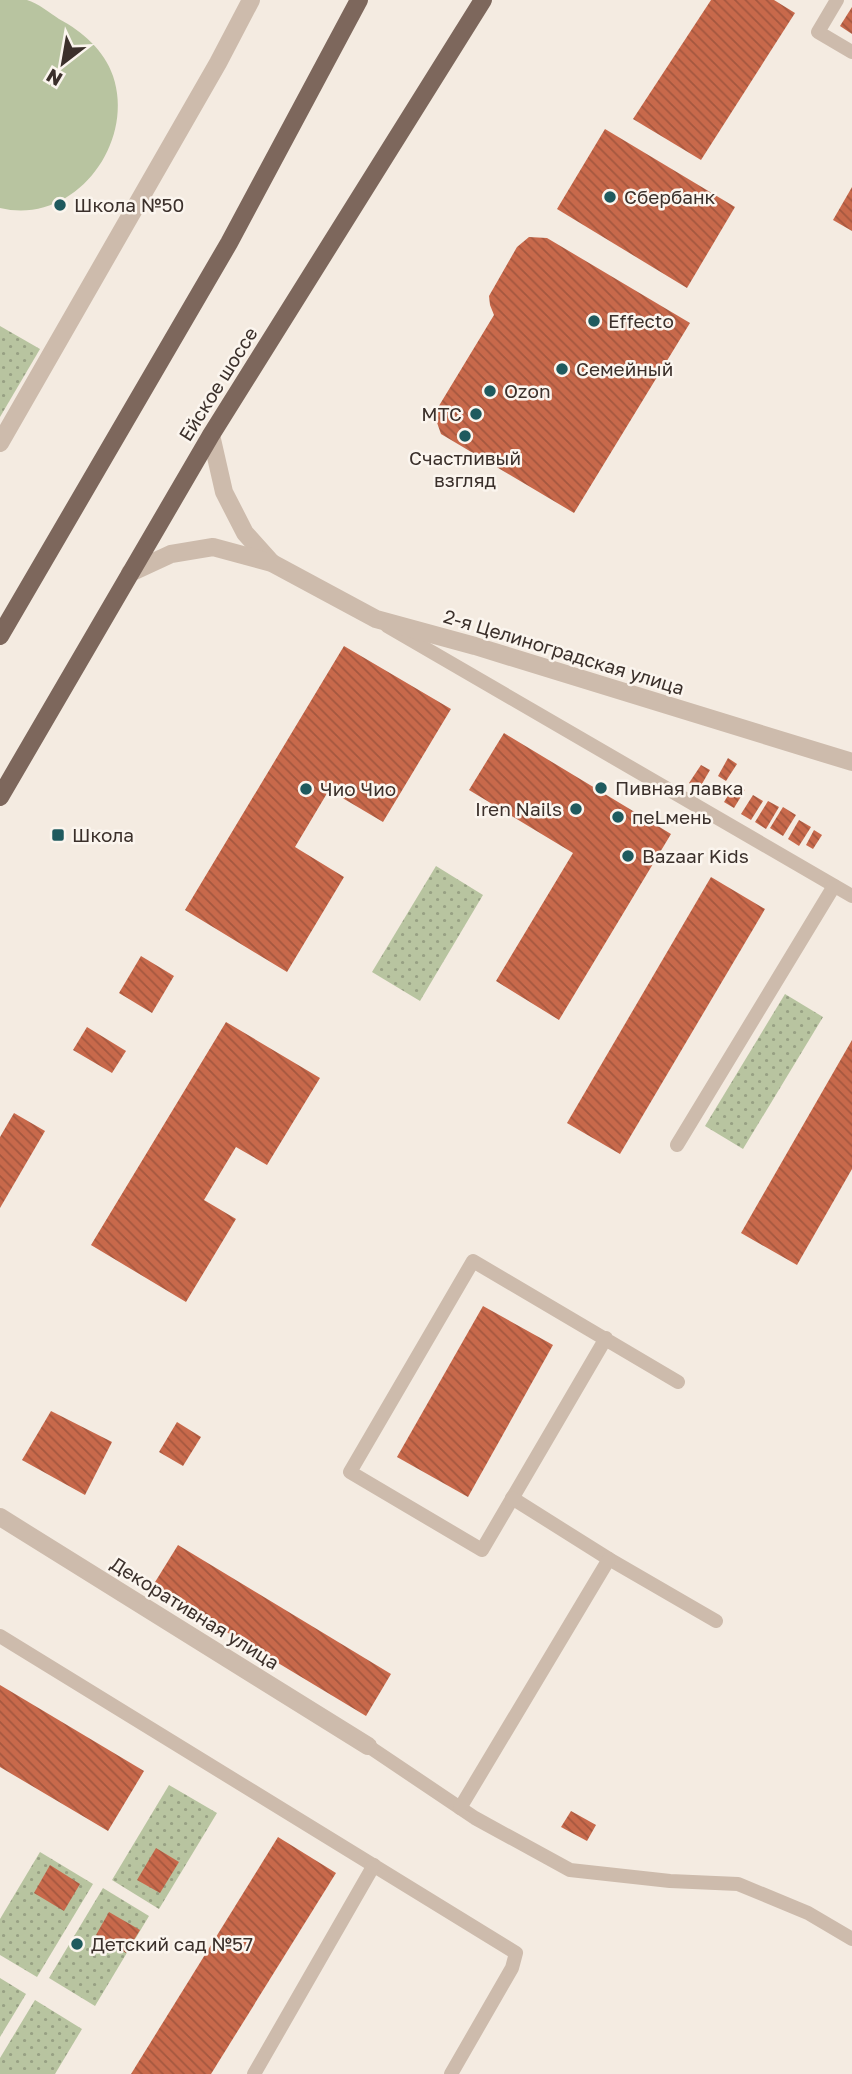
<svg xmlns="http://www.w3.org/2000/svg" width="852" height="2074" font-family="'Golos Text',sans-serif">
	<defs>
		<pattern id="park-dots" width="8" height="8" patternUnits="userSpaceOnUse" patternTransform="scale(1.75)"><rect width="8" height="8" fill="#b8c4a0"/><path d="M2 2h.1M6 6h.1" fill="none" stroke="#97a083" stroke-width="1.8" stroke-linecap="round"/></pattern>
		<pattern id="building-back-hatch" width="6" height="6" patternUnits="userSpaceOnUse" patternTransform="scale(1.75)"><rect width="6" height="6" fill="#c8694b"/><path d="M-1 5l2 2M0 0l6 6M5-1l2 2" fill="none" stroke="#a4573f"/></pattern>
	</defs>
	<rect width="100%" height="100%" fill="#f4ebe1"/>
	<path fill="#b8c4a0" d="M 0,0 C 8,0 19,0 27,0 C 38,3 50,13 59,19 C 83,32 104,50 113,76 C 136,144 74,226 0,208 Z"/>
	<g fill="url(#park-dots)">
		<polygon points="0,326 40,349 0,417"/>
		<polygon points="436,866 483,895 420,1001 372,972"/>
		<polygon points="785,994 823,1017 743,1149 705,1126"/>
		<polygon points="169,1785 217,1813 159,1909 112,1880"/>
		<polygon points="40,1852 93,1884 37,1977 0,1955 0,1919"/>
		<polygon points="103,1888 149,1916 95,2006 49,1978"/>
		<polygon points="0,1978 26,1994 0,2037"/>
		<polygon points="35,2000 82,2029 55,2074 0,2074 0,2058"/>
	</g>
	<g fill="url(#building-back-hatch)">
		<polygon points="711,0 774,0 795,13 701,160 633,119"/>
		<polygon points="852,7 852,34 840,26"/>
		<polygon points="605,129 735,207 687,288 557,209"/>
		<polygon points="852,187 852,231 833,220"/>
		<polygon points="529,237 547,238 690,323 574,513 441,434 434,414 494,315 490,305 489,296 517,247"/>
		<polygon points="344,646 451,709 383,822 329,790 295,847 344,877 287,972 185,910"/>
		<polygon points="504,733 671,834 559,1020 496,981 573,853 469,790"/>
		<polygon points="728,758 737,764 726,781 718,776"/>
		<polygon points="701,765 710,770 699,789 689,783"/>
		<polygon points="735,784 745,790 734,808 724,802"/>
		<polygon points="753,795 763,801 751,820 741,814"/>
		<polygon points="768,801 779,807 766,829 755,822"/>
		<polygon points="783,807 796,815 783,836 770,828"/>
		<polygon points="799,820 811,827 799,846 788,839"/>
		<polygon points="814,830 822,835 813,849 806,845"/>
		<polygon points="711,877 765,909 620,1154 567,1123"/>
		<polygon points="141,956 174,976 152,1013 119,993"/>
		<polygon points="226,1022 320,1078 267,1165 236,1147 204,1200 236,1219 186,1302 91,1245"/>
		<polygon points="87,1027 126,1051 112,1073 73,1050"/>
		<polygon points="852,1040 852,1169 797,1265 741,1233"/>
		<polygon points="14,1113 45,1131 0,1208 0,1137"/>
		<polygon points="483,1306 553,1345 468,1497 397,1457"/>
		<polygon points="51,1411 112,1442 85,1495 22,1460"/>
		<polygon points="177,1422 201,1437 183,1466 159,1452"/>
		<polygon points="178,1545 391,1674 366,1716 152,1587"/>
		<polygon points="0,1685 144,1771 108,1831 0,1767"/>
		<polygon points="571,1811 596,1825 587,1841 561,1827"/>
		<polygon points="278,1837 336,1873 211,2074 131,2074"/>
		<polygon points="156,1848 179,1862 160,1893 137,1880"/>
		<polygon points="50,1865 80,1884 64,1911 34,1893"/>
		<polygon points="109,1912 140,1930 126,1953 96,1935"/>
	</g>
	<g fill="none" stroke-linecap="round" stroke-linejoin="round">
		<g stroke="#cdbbac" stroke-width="14">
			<polyline points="837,0 818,32 852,52"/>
			<polyline points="387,626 852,896"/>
			<polyline points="677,1145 834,886"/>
			<polyline points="606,1338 482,1550 350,1472 473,1261 678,1382"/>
			<polyline points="512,1498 609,1559 716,1621"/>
			<polyline points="0,1636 516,1953 512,1968 451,2074"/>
			<polyline points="368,1746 475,1818 570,1870 670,1881 738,1884 808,1913 852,1939"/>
			<polyline points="460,1808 609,1559"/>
			<polyline points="254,2074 374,1865"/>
		</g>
		<polyline stroke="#cdbbac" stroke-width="18" points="0,443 218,63 251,0"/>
		<g stroke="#cdbbac" stroke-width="18">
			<polyline points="211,435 224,492 245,533 272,563"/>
			<polyline points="130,573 171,554 213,547 272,563 376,619 475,646 852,762"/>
			<polyline points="0,1517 368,1746"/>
		</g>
		<g stroke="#7d675c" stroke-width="18">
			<polyline points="0,636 229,243 359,0"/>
			<polyline points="0,797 211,435 483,0"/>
		</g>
	</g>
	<g fill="#1f5a5e" stroke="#fbf5ee" stroke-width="2.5">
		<circle cx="610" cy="197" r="7"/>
		<circle cx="60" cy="205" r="7"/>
		<circle cx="594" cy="321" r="7"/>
		<circle cx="562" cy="369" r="7"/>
		<circle cx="490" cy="391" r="7"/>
		<circle cx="476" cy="414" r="7"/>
		<circle cx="465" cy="436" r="7"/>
		<circle cx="601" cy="788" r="7"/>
		<circle cx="306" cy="789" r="7"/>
		<circle cx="576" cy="809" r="7"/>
		<circle cx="618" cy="817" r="7"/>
		<rect x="51" y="828" width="14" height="14" rx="3.5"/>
		<circle cx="628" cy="856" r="7"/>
		<circle cx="77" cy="1944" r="7"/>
	</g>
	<g text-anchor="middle" stroke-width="5" stroke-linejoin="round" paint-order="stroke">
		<g font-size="19" fill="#3b302b" stroke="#fbf5ee" text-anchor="start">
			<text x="624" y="204">Сбербанк</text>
			<text x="74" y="212">Школа №50</text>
			<text x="608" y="328">Effecto</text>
			<text x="576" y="376">Семейный</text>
			<text x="504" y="398">Ozon</text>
			<text x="462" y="421" text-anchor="end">МТС</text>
			<text x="465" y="465" text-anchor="middle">Счастливый<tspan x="465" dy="22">взгляд</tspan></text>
			<text x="615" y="795">Пивная лавка</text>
			<text x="320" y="796">Чио Чио</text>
			<text x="562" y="816" text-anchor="end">Iren Nails</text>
			<text x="632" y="824">пеLмень</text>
			<text x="72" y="842">Школа</text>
			<text x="642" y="863">Bazaar Kids</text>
			<text x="91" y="1951">Детский сад №57</text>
		</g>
		<g font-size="19" fill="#3b302b" stroke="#fbf5ee">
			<text transform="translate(218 384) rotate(-58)" y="7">Ейское шоссе</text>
			<text transform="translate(564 652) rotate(17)" y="7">2-я Целиноградская улица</text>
			<text transform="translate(195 1613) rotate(32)" y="7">Декоративная улица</text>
		</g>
	</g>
	<g transform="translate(63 63) rotate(211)" stroke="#fbf5ee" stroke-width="5" paint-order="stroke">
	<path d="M0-5L12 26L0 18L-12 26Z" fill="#3b302b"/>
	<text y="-10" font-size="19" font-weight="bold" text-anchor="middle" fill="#3b302b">N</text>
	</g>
</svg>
